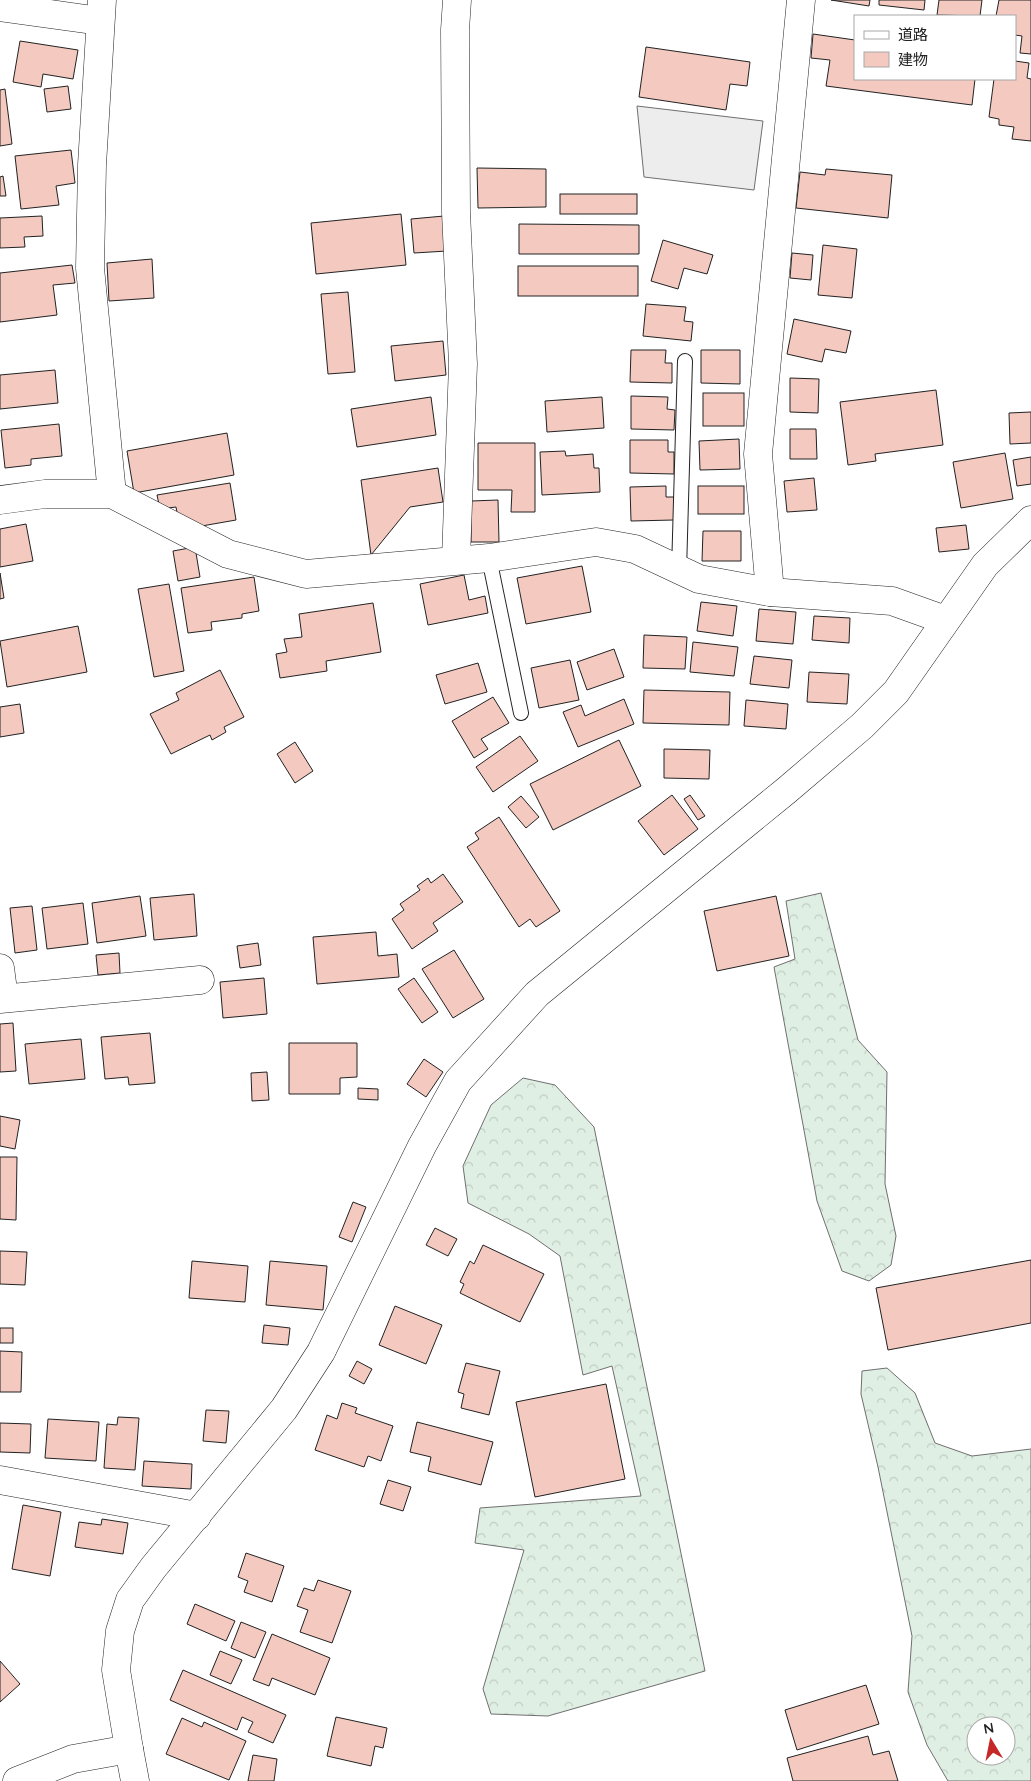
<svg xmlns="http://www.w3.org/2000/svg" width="1031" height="1781" font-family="Quicksand,'Noto Sans JP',sans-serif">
	<defs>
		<pattern id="forest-crowns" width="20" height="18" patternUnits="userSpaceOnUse" patternTransform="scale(1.25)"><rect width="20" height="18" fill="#e0efe3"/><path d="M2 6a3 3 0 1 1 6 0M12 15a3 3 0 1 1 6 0" fill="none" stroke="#c0cdc2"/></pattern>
	</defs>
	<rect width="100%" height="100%" fill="#fff"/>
	<g fill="url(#forest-crowns)" stroke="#6f6f6f" fill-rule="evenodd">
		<polygon points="821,893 858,1040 887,1072 885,1184 896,1236 891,1265 869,1281 842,1271 817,1201 774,967 795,959 786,901"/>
		<polygon points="523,1078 555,1085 594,1127 705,1671 548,1716 491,1714 483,1689 524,1550 475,1543 480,1508 641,1496 612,1366 583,1375 560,1256 529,1234 468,1203 463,1166 491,1105"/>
		<path d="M 887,1368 L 915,1393 L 935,1443 L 972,1456 L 1031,1449 L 1031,1781 L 948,1781 L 927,1745 L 908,1692 L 912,1636 L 878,1467 L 861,1394 L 862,1371 ZM 976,1726 L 1006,1726 L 1006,1756 L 976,1756 Z"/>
	</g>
	<polygon fill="#ededed" stroke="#6f6f6f" points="637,106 763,121 754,190 644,177"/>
	<g fill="#f3c9c0" stroke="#222">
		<polygon points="831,0 870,0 869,6"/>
		<polygon points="879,0 925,0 924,10 879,5"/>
		<polygon points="939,0 982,0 980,16 937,15"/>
		<polygon points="999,0 1031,0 1031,54 1020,53 1022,36 1015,35 1015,16 996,16"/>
		<polygon points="813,34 855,40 855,79 975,79 972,105 826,86 830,60 811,58"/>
		<polygon points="20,41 78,50 73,79 43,74 41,87 13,82"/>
		<polygon points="646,47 750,62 747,86 730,84 726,110 639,97"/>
		<polygon points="1015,61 1029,63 1027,78 1031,79 1031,141 1012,139 1014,127 999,125 999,119 989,117 994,79 1015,79"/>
		<polygon points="68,86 71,109 47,112 44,89"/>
		<polygon points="5,89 12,144 0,146 0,90"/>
		<polygon points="71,150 75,183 56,186 59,205 21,209 15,156"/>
		<polygon points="477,168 546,169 546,207 478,208"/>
		<polygon points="826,169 892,175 888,218 796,208 800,172 825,175"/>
		<polygon points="3,176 6,196 0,196 0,177"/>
		<rect x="560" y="194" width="77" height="20"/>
		<polygon points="401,214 406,265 316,274 311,223"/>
		<polygon points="42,216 43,236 24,237 25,247 0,248 0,218"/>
		<polygon points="444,216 447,251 414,253 411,219"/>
		<polygon points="519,224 639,225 639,254 519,254"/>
		<polygon points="663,240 713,255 707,274 684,268 678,289 651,281"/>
		<polygon points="823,245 857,249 852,298 818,295"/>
		<polygon points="792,253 813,255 811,280 790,278"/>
		<polygon points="152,259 154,298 109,301 107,263"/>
		<polygon points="72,265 75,283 53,285 57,315 0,322 0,273"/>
		<rect x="518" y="266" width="120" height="30"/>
		<polygon points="348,292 355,372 328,374 321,294"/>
		<polygon points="646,304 686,307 684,321 693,322 691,341 643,336"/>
		<polygon points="794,319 851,331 846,353 825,349 822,362 787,354"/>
		<polygon points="443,341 446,375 395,381 391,346"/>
		<polygon points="631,350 666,350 665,363 672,363 672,383 630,382"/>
		<polygon points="701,350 740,350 740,384 701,383"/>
		<polygon points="55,370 58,403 0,409 0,375"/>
		<polygon points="790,378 819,379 818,413 790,412"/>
		<polygon points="936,390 943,445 875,454 876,461 848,465 840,402"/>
		<rect x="703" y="393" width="41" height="33"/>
		<polygon points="631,396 668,397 667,409 675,410 674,430 631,429"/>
		<polygon points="431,397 436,435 357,447 351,409"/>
		<polygon points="602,397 604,428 547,432 545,401"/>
		<polygon points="1031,412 1031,443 1010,444 1009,413"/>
		<polygon points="59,424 62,456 31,459 31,465 5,468 1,430"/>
		<polygon points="790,429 816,429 817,459 790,459"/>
		<polygon points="227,433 234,475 134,493 127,451"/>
		<polygon points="739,439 740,469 700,470 699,441"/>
		<polygon points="630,440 668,440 668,452 674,452 674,474 630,473"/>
		<polygon points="478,443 535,443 535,512 511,512 512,490 478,490"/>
		<polygon points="565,451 566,456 593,454 594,468 599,468 600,492 542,495 540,452"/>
		<polygon points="1005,453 1013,499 961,508 953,462"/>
		<polygon points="1031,457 1031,484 1017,486 1013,460"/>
		<polygon points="438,468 443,502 410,507 371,555 361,480"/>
		<polygon points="814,478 817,510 787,512 784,481"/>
		<polygon points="230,483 236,520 196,527 178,518 176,507 160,509 157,495"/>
		<polygon points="666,486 666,497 674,497 674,520 631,521 630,487"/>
		<rect x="698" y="486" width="46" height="28"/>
		<polygon points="498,500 499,542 471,542 471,501"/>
		<polygon points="26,524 33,561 0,567 0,529"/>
		<polygon points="966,525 969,549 939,552 936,528"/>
		<polygon points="703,531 741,531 741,561 702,561"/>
		<polygon points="195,547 200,577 178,581 173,551"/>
		<polygon points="582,566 591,612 526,624 517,578"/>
		<polygon points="0,573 4,598 0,599"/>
		<polygon points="464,575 469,600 485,596 488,613 428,625 420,584"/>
		<polygon points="254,577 259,611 242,614 242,618 211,622 212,630 188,633 181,588"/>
		<polygon points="169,584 184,671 154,677 138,589"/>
		<polygon points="701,602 737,606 733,636 697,631"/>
		<polygon points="373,603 381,652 326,661 327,671 280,678 276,654 287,652 284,639 302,637 299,614"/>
		<polygon points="759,609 796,612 793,644 756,641"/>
		<polygon points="814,616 850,618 849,643 812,640"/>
		<polygon points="78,626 87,672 7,687 0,641"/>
		<polygon points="644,635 687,637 685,669 643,668"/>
		<polygon points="693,642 738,647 734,676 690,672"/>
		<polygon points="614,649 624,677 587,690 577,662"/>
		<polygon points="754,656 792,660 789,688 750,684"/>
		<polygon points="570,660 579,700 539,708 531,668"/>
		<polygon points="478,663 487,692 445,704 436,675"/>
		<polygon points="220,670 244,717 224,727 226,732 212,740 210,735 171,754 150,714 179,700 176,693"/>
		<polygon points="809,672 849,674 847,704 807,702"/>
		<polygon points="644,690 730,692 729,725 643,723"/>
		<polygon points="493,697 509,723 481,739 488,749 474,758 452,721"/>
		<polygon points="624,699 634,724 578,747 563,712 581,705 585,716"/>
		<polygon points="746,700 788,704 786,729 744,726"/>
		<polygon points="20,704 24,733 0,737 0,707"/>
		<polygon points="520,736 538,761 493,792 476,767"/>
		<polygon points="619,740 641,786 553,830 530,784"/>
		<polygon points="295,742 313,771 295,783 277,754"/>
		<polygon points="664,749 710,750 709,779 664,778"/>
		<polygon points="672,795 698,829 664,855 638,821"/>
		<polygon points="690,795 705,816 698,820 684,799"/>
		<polygon points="521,796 539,817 526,828 508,807"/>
		<polygon points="499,817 560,911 536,927 530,919 519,927 467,847 479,839 475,833"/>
		<polygon points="443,874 463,902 433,923 438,931 412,949 392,919 404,910 400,904 420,890 417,886 428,878 431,883"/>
		<polygon points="194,894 197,936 154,940 150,898"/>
		<polygon points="140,896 146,936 97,943 92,903"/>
		<polygon points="776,896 789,956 717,971 704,911"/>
		<polygon points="83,903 88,944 47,949 42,908"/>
		<polygon points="32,906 37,950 15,953 10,908"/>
		<polygon points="376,932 378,956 397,954 399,977 317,984 313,937"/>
		<polygon points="258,943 261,965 240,968 237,946"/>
		<polygon points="454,950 484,999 453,1018 422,969"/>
		<polygon points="119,953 120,973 98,975 96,955"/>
		<polygon points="264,978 267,1014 223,1018 220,982"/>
		<polygon points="414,978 438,1012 422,1023 398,989"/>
		<polygon points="13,1023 16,1071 0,1072 0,1024"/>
		<polygon points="150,1033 155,1083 129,1085 128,1077 105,1079 101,1037"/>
		<polygon points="81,1039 85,1079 29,1084 25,1044"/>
		<polygon points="289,1043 357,1043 357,1077 340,1078 340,1094 289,1094"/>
		<polygon points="424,1059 443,1072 426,1097 407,1084"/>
		<polygon points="267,1072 269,1100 252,1101 251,1073"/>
		<polygon points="358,1088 378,1089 378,1100 358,1099"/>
		<polygon points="0,1116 20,1120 15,1149 0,1146"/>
		<polygon points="0,1157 17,1157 16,1220 0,1219"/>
		<polygon points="353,1202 366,1207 352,1242 339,1237"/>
		<polygon points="435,1228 457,1239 448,1256 426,1245"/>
		<polygon points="483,1245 544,1274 520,1322 460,1293 464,1284 460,1282 470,1261 474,1264"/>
		<polygon points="0,1251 27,1252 25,1285 0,1284"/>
		<polygon points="1031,1260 1031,1323 888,1350 876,1288"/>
		<polygon points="192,1261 248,1266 245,1302 189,1298"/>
		<polygon points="270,1261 327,1266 323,1310 266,1305"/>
		<polygon points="395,1306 442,1325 426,1364 379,1345"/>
		<polygon points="264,1325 290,1328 288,1345 262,1343"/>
		<rect x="0" y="1328" width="13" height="15"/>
		<polygon points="0,1351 22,1352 21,1392 0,1392"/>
		<polygon points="357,1361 372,1369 364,1384 349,1376"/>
		<polygon points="466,1363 500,1371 489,1415 461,1408 464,1394 458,1392"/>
		<polygon points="606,1384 625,1479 535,1497 516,1402"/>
		<polygon points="342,1403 357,1408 355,1413 393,1426 381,1461 368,1456 364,1467 315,1450 327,1415 337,1419"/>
		<polygon points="206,1410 229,1411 226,1443 203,1441"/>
		<polygon points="118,1417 139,1418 135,1470 104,1468 107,1424 117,1425"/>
		<polygon points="48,1419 99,1422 96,1461 45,1458"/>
		<polygon points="417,1422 493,1442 481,1485 428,1471 431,1457 410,1452"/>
		<polygon points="0,1423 31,1424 30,1453 0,1452"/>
		<polygon points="144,1461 192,1464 191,1489 142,1486"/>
		<polygon points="388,1480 411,1487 403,1511 380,1504"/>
		<polygon points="23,1505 61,1512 50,1576 12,1569"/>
		<polygon points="102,1519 128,1523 123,1554 75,1547 79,1522 101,1525"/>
		<polygon points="246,1553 284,1566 272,1602 244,1592 248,1581 238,1577"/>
		<polygon points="318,1580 351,1591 332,1643 300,1632 308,1610 297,1606 304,1588 314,1591"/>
		<polygon points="195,1604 235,1621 226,1641 187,1624"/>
		<polygon points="241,1622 266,1632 255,1658 231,1648"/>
		<polygon points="272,1634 330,1658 315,1695 272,1678 269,1686 253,1680"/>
		<polygon points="220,1651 242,1660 231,1684 210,1675"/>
		<polygon points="0,1661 20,1684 0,1702"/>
		<polygon points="183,1670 286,1715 273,1743 248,1732 253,1722 242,1717 237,1730 170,1700"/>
		<polygon points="866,1685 879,1724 797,1750 785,1710"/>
		<polygon points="336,1717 387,1728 383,1748 375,1746 371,1766 327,1756"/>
		<polygon points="182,1718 202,1727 204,1722 246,1741 229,1780 166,1754"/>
		<polygon points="868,1736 873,1755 889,1751 898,1781 793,1781 787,1758"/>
		<polygon points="253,1755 277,1759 274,1781 248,1781"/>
	</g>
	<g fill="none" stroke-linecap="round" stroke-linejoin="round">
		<defs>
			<g id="lane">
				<polyline points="489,558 521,713"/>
				<polyline points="679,571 685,361"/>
			</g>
			<g id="street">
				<polyline points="102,0 92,165 90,268 112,494"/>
				<polyline points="0,7 100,21"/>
				<polyline points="0,500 45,494 112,494 228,554 306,574 489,558 596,542 635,549 699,579 770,592 892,601 945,620"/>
				<polyline points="456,559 463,364 456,212 455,30 457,0"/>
				<polyline points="770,592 758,454 801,0"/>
				<polyline points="0,968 4,998"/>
				<polyline points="0,999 200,980"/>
				<polyline points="0,1480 197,1516"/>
				<polyline points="17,1781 73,1759 129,1749 116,1670 120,1631 130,1600 153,1568 284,1409 321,1352 422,1146 458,1081 537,994 787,790 862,726 896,692 985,565 1031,520"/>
			</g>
			<polyline id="secondary" points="129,1749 135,1781"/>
		</defs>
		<use href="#lane" stroke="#222" stroke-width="16"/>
		<use href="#street" stroke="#222" stroke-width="29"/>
		<use href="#secondary" stroke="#222" stroke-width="29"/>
		<use href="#lane" stroke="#fff" stroke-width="14"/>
		<use href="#street" stroke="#fff" stroke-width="28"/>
		<use href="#secondary" stroke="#fff" stroke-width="28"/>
	</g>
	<rect x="854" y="15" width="162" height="65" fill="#ffffff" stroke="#a7a7a7"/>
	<rect x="864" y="31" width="25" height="8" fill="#ffffff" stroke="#a7a7a7"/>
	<text x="898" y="40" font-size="15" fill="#222222">道路</text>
	<rect x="864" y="52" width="25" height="15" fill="#f3c9c0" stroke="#a7a7a7"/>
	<text x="898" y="65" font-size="15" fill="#222222">建物</text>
	<g transform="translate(991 1741) rotate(350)"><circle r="24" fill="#ffffff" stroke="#a7a7a7"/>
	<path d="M0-4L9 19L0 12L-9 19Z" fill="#c62828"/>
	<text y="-8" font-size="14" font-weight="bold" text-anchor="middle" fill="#222222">N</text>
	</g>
</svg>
